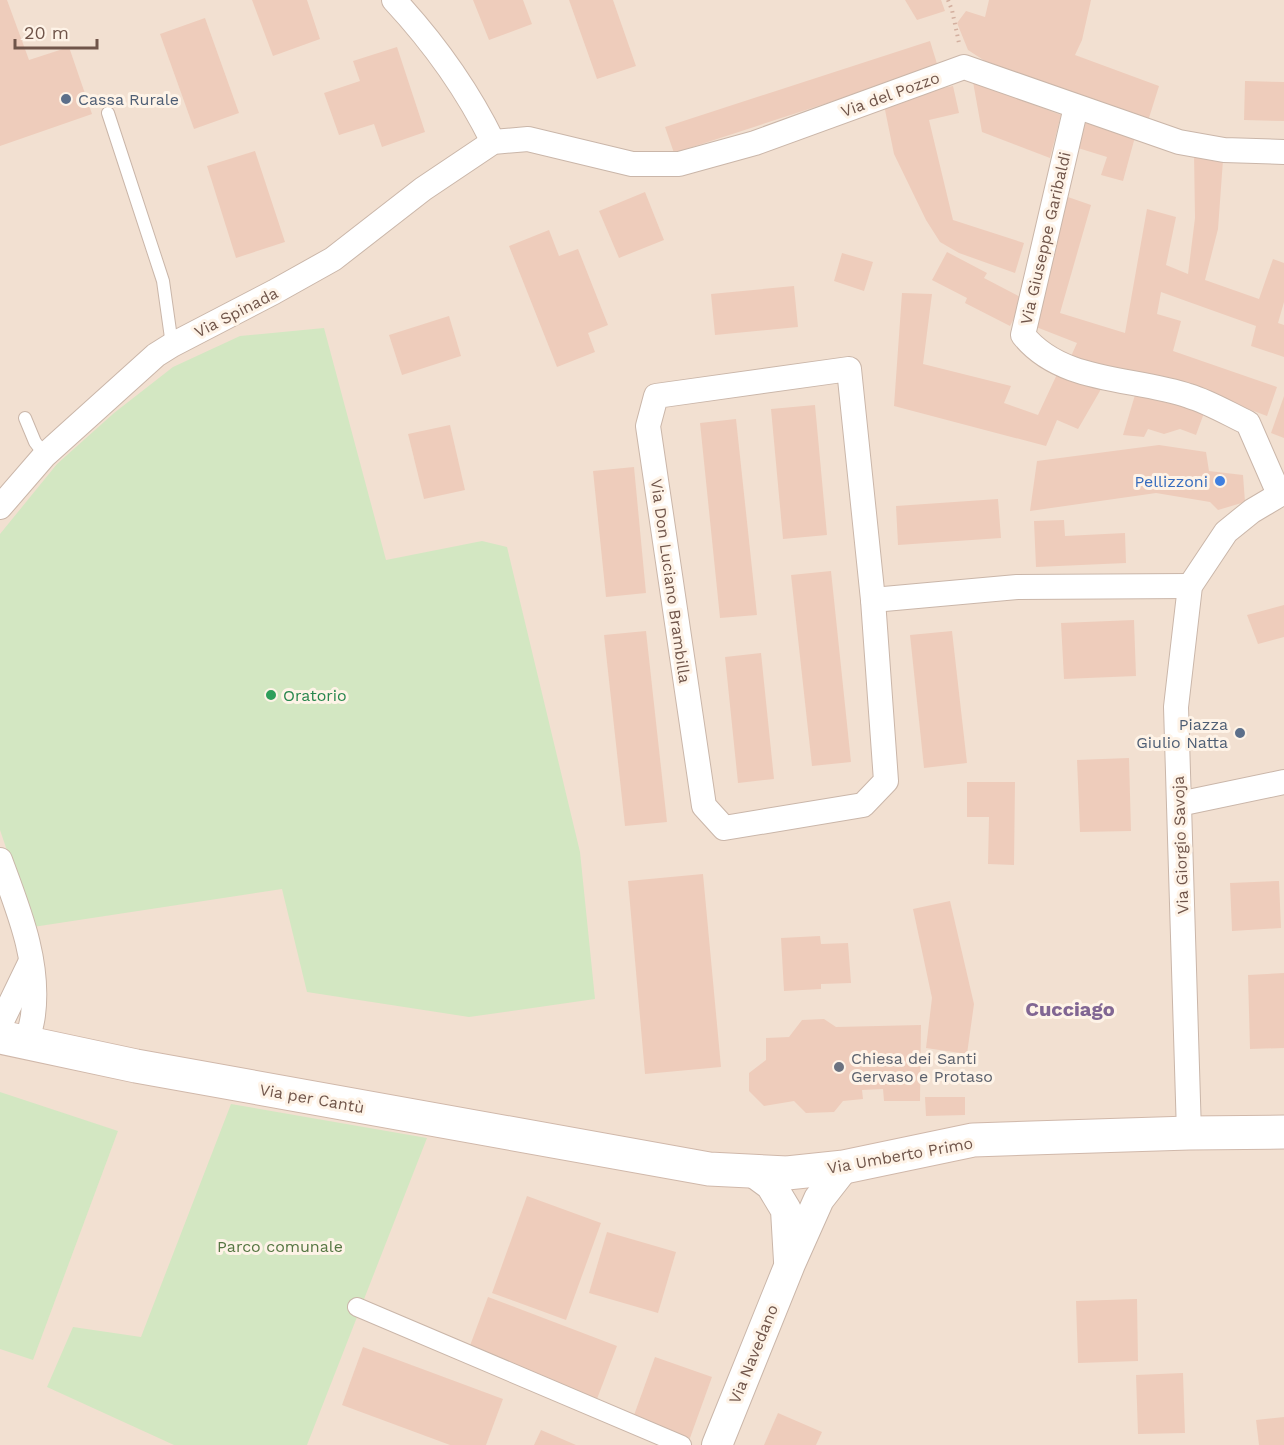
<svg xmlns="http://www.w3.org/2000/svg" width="1284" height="1445" font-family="'Work Sans',sans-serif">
	<rect width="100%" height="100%" fill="#fbefe2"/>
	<rect fill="#f2e0d1" x="0" y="0" width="1284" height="1445"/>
	<g fill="#d3e7c2">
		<polygon points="324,328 386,560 482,541 507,547 580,852 595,999 469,1017 307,992 282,889 33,927 0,830 0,534 57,464 114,413 173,367 240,336"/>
		<polygon points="0,1092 118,1131 33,1360 0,1349"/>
		<polygon points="231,1104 427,1138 307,1445 174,1445 47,1387 73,1327 141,1337"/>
	</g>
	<g fill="#ecb">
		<polygon points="0,0 7,0 29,60 69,47 92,114 0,146"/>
		<polygon points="252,0 307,0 320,39 273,56"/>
		<polygon points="473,0 523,0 532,24 489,40"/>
		<polygon points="569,0 613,0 636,66 597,79"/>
		<polygon points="905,0 941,0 945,11 917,20"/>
		<polygon points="989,0 1091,0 1082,40 1075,55 1159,86 1148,121 991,65 968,50 957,23 966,11 985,17"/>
		<polygon points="205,18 239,113 194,129 160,34"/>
		<polygon points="930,41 938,67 674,153 665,127"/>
		<polygon points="397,47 425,132 382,147 374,124 339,135 324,93 360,81 353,61"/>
		<polygon points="1245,81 1284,82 1284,121 1244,120"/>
		<polygon points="973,82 1061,115 1050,158 982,132"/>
		<polygon points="953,86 959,113 929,120 953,220 1024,243 1015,273 959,253 940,242 926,220 894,154 883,100"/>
		<polygon points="1085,123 1135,137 1123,181 1101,175 1107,157 1078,148"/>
		<polygon points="255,151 285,242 236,258 207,166"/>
		<polygon points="1194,152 1223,160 1218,229 1205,280 1259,299 1273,259 1284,263 1284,302 1278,323 1284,325 1284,357 1251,346 1256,326 1161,292 1157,314 1181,321 1173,351 1277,387 1267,416 1190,387 1068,363 1077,343 1031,325 1065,196 1091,205 1060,313 1125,333 1147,209 1176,217 1166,265 1188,274 1195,218"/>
		<polygon points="645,192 664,240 619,258 599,211"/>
		<polygon points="549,230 559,256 578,249 608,325 588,333 595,352 557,367 509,246"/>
		<polygon points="947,252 987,273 984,278 1024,299 1010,326 965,303 967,298 932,280"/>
		<polygon points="842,253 873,262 864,291 834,281"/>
		<polygon points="794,286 798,327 715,335 711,294"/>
		<polygon points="902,293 932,294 923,364 1011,386 1004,403 1038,415 1059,370 1104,384 1078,429 1057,420 1046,446 894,406"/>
		<polygon points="449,316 461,356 402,375 389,335"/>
		<polygon points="1135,395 1191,408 1204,413 1196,435 1180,429 1164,434 1148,429 1144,437 1123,435"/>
		<polygon points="1284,396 1284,438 1271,433"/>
		<polygon points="815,405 827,535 783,539 771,409"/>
		<polygon points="736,419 757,615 720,618 700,423"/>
		<polygon points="450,425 465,490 424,499 408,434"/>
		<polygon points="1159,445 1206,452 1209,471 1243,475 1245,502 1218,510 1210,502 1156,493 1030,511 1037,461"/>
		<polygon points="634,467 646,593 606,597 593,471"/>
		<polygon points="998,499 1001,538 898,545 896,506"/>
		<polygon points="1064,520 1065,536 1125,533 1126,563 1036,567 1034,521"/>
		<polygon points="831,571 851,762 812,766 791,575"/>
		<polygon points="1284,605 1284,637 1258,644 1247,615"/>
		<polygon points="1134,620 1136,676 1064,679 1061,623"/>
		<polygon points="646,631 667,822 625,826 604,635"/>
		<polygon points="952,631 967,763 924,768 910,635"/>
		<polygon points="761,653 774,779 738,783 725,657"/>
		<polygon points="1129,758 1131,831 1080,832 1077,760"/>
		<polygon points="967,782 1015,782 1014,865 988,864 989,817 967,817"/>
		<polygon points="703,874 721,1067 645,1074 628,881"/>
		<polygon points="1279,881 1281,928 1232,931 1230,883"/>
		<polygon points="950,901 974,1004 967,1054 926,1048 932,998 913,909"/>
		<polygon points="820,936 821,944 848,943 851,983 821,984 821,989 784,991 781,938"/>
		<polygon points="1284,973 1284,1048 1250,1049 1248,975"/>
		<polygon points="824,1019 836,1027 921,1025 920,1101 884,1101 883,1089 862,1090 863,1099 843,1101 834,1112 806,1113 794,1101 764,1106 749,1091 749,1073 766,1060 766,1038 789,1037 802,1020"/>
		<polygon points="925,1097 965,1097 965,1115 926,1116"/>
		<polygon points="527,1196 601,1223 566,1320 492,1293"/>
		<polygon points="607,1232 676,1252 658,1313 589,1293"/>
		<polygon points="488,1297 617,1346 597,1399 468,1351"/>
		<polygon points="1137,1299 1138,1361 1078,1363 1076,1301"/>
		<polygon points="363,1347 503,1399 486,1445 450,1445 342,1405"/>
		<polygon points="655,1357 712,1377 690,1438 633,1418"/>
		<polygon points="1183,1373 1185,1433 1138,1434 1136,1375"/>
		<polygon points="778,1413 822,1432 816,1445 764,1445"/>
		<polygon points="1284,1417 1284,1445 1259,1445 1256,1420"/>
		<polygon points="541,1430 576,1445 534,1445"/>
	</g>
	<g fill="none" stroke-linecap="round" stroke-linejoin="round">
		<defs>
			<g id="service">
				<polyline points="108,113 163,281 172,345"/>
				<polyline points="25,418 35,442 45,455"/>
			</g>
			<polyline id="pedestrian" points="357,1307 682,1445"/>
			<g id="minor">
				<path d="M 394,0 C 434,43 467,89 493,142"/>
				<path d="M 1076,107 L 1023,335 C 1062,384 1135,377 1189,396 C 1209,402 1229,414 1248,423 L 1279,494"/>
				<polygon points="849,369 873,600 886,781 863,805 724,828 704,806 648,426 656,396"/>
				<polyline points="0,507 45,455 156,355 172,345 274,292 333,259 423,189 493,142 528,139 632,164 679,164 755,143 964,67 1179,142 1224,150 1284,152"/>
				<polyline points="873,600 1017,587 1190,586"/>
				<polyline points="1179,804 1284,782"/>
				<path d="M 0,860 C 18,909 40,961 33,1015 C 32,1024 29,1033 27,1042"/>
				<polyline points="0,1025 31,961"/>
				<polyline points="1189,1133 1176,707 1190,586 1226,532 1252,511 1284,492"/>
			</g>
			<g id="tertiary">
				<polyline points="752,1171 771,1185 786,1210 789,1261"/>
				<polyline points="717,1445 790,1264 819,1199 844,1167"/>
			</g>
			<polyline id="secondary" points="0,1037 136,1066 709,1169 787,1173 844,1167 973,1140 1189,1133 1284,1132"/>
		</defs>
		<use href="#service" stroke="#cab6a9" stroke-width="14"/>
		<use href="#pedestrian" stroke="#cab6a9" stroke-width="20"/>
		<use href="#minor" stroke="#cab6a9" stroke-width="26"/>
		<use href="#tertiary" stroke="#cab6a9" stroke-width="32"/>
		<use href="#secondary" stroke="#d0b8aa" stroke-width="35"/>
		<polyline stroke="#d3af9f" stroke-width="4" stroke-dasharray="1.5 4.5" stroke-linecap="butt" points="948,0 952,10 959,43"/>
		<use href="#service" stroke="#fff" stroke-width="12"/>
		<use href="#pedestrian" stroke="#fff" stroke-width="18"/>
		<use href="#minor" stroke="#fff" stroke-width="24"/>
		<use href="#tertiary" stroke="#fff" stroke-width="30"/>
		<use href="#secondary" stroke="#fff" stroke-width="33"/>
	</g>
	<g fill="#5c6f8a" stroke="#fef3e7" stroke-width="2">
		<circle cx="66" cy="99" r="6"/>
		<circle cx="1240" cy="733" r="6"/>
	</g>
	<circle fill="#3f7fe0" stroke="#fef3e7" stroke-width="2" cx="1220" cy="481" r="6"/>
	<circle fill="#2e9e5b" stroke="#fef3e7" stroke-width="2" cx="271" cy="695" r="6"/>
	<circle fill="#6b7280" stroke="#fef3e7" stroke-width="2" cx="839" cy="1067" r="6"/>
	<g text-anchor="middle" stroke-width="6" stroke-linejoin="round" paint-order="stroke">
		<g font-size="16" fill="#70554a" stroke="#fef3e7">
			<text transform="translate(890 94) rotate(-20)" y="6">Via del Pozzo</text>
			<text transform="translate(1045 238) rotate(-77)" y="6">Via Giuseppe Garibaldi</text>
			<text transform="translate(236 312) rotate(-27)" y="6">Via Spinada</text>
			<text transform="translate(671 581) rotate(82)" y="6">Via Don Luciano Brambilla</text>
			<text transform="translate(1180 845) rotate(-92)" y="6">Via Giorgio Savoja</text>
			<text transform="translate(312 1098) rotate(10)" y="6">Via per Cantù</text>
			<text transform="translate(900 1155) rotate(-10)" y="6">Via Umberto Primo</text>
			<text transform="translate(753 1354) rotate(-68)" y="6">Via Navedano</text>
		</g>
		<g font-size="16" fill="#4e5e75" stroke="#fef3e7" text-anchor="start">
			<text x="78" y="105">Cassa Rurale</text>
			<text x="1228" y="730" text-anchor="end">Piazza<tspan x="1228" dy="18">Giulio Natta</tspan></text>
		</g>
		<g font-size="16" fill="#366cbe" stroke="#fef3e7" text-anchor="end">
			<text x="1208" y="487">Pellizzoni</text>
		</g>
		<g font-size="16" fill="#27864d" stroke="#fef3e7" text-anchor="start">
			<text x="283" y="701">Oratorio</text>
		</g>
		<g font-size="16" fill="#5b616d" stroke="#fef3e7" text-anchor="start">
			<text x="851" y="1064">Chiesa dei Santi<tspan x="851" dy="18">Gervaso e Protaso</tspan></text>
		</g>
		<g font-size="16" fill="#557642" stroke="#fef3e7">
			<text x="280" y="1252">Parco comunale</text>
		</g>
		<g font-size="20" font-weight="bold" fill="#816693" stroke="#fef3e7">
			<text x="1070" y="1016">Cucciago</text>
		</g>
	</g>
	<path d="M15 39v9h82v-9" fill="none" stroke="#70554a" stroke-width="3"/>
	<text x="24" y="39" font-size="18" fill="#70554a" stroke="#fef3e7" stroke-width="4.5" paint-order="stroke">20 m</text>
</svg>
